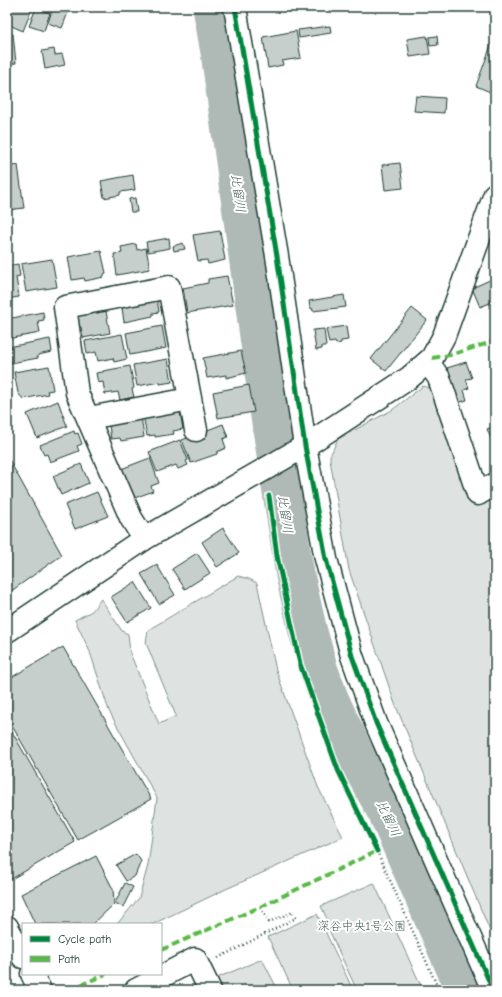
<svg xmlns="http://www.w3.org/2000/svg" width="502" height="997" font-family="'Comic Neue','Klee One',sans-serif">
	<rect width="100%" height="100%" fill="#fff"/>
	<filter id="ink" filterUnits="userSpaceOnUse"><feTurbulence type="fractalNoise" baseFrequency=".025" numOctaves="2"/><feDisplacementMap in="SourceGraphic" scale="8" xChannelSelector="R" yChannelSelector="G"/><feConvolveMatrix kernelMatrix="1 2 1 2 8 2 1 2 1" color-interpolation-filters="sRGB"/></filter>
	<g filter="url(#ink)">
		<g fill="#dee3e2" stroke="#7e908b">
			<polygon points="423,386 437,390 472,504 478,506 495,495 495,943 395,704 349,570 330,460 330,456 338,439 392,410"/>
			<polygon points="238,576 249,579 257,583 276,670 318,787 343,837 226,889 153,924 117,924 139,898 148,865 157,798 109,711 90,652 75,620 92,611 101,599 122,631 128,634 130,653 159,724 176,716 146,643 148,630"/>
			<polygon points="374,883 423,990 355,990 354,984 329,930 327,919 321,906"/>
			<polygon points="317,914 353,990 293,990 268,937"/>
			<polygon points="262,959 278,990 223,990 217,978"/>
		</g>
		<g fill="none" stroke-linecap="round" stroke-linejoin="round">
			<polyline stroke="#afbab7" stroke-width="39" points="212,7 220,52 270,416 295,575 308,632 319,671 330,701 353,751 387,812 465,990"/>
		</g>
		<g fill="#c7cfcc" stroke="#1f3d34">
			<polygon points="7,7 28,7 32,9 23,31 7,24"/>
			<polygon points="53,7 61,7 69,10 62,28 48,23"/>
			<polygon points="36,8 50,13 44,31 29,26"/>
			<polygon points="330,26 331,33 299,38 298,30"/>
			<polygon points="296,31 301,58 282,61 283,65 268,68 263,37"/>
			<polygon points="13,34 16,63 7,64 7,35"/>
			<polygon points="427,36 430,54 410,57 407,39"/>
			<polygon points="437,36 438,45 430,46 429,37"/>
			<polygon points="494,37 495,38 495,94 476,86"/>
			<polygon points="54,49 55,55 62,54 65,65 45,69 42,51"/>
			<polygon points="416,96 445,98 444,113 414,111"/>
			<polygon points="400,163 403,188 385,190 382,165"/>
			<polygon points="18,165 24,208 7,210 7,167"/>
			<polygon points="133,175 135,190 120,192 120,195 104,198 101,181"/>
			<polygon points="135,198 137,212 131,212 129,199"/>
			<polygon points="220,231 225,260 208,264 207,260 198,261 193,235"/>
			<polygon points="169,238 170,248 148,252 146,242"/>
			<polygon points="183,243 185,249 174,251 173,246"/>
			<polygon points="136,244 137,250 146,248 150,269 117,275 114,254 122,253 121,247"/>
			<polygon points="101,251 106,273 104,274 104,277 85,281 84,278 72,280 68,257"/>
			<polygon points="52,259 57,287 26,292 21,264"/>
			<polygon points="18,264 20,276 16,277 19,297 7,299 7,266"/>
			<polygon points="227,276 233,305 187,313 183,288 208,283 208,279"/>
			<polygon points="492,279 495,285 495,301 480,307 472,288"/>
			<polygon points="156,292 159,312 153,313 153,316 124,322 121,301"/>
			<polygon points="344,295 346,307 313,311 312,308 310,308 309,301"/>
			<polygon points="105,306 110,333 83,338 81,327 78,327 75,312"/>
			<polygon points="412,308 427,320 386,371 371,359"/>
			<polygon points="43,312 44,320 38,321 40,333 7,339 7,319"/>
			<polygon points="162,326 166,348 130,355 126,333"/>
			<polygon points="346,326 348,340 341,341 341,343 336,344 335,342 329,343 326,329"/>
			<polygon points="324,329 326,346 322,346 322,349 316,350 313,330"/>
			<polygon points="122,334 127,359 114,362 113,358 98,361 96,352 87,354 85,341"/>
			<polygon points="50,339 52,352 38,355 38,358 11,363 8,347"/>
			<polygon points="241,351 246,373 226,378 226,375 207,378 203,358"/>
			<polygon points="168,359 172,382 160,384 160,382 137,386 133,365"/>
			<polygon points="466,362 472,378 466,379 469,388 464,390 467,400 457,403 447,368"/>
			<polygon points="49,366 53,390 47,391 48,394 23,399 18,393 14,372"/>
			<polygon points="130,366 134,388 132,389 134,397 120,400 118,392 105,394 103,382 98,383 96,373 103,372 103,371"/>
			<polygon points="249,385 254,412 218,418 213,392"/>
			<polygon points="58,401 67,426 37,438 27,414"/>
			<polygon points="176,409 176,413 180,412 183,429 173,431 174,434 155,437 155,435 147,436 143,415"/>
			<polygon points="141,416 144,437 121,441 120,438 111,439 109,425"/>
			<polygon points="223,424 228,437 223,439 226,448 217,452 217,454 191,463 182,440"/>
			<polygon points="495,426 495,448 487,429"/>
			<polygon points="74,431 75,434 78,433 82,444 77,446 79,451 50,462 47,454 44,455 40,445"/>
			<polygon points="180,440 188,460 186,461 188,465 178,469 176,465 157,472 149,452"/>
			<polygon points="7,456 62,555 7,594"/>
			<polygon points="150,458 159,483 151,486 153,491 132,499 121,469"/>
			<polygon points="81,464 89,483 61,495 53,476"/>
			<polygon points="97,492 108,516 75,529 65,505"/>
			<polygon points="223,528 239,553 217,567 202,542"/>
			<polygon points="197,553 210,573 185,589 172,569"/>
			<polygon points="157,565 175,595 159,604 141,574"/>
			<polygon points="135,582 151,608 127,622 111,597"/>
			<polygon points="63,647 151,799 78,840 7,717 7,680"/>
			<polygon points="7,723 75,842 8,881 7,878"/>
			<polygon points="136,854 141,861 135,876 126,881 116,865"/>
			<polygon points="96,856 113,889 114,904 93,924 35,924 21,894"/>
			<polygon points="125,883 133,887 123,907 115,903"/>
		</g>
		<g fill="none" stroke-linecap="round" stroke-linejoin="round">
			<defs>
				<g id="minor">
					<polyline points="235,7 277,256 305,446 326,559 352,656 376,723 493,990"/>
					<polyline points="428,362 439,378 478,494 495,484"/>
					<polyline points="89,418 190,399"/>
					<polyline points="144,539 131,518 77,393 65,307 169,287 196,430"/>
					<polyline points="7,631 144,539 305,446 409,378 432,358 444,336 495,194"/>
					<polyline points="7,927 23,957"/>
					<polyline points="32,974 40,990"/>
					<polyline points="136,990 195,959 210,990"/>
				</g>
			</defs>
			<use href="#minor" stroke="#1f3d34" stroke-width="25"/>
			<g stroke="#1f3d34" stroke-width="2.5" stroke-dasharray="1 3" stroke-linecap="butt">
				<polyline points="377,851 439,990"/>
				<polyline points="218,958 296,918 293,912 269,922 260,907"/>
			</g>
			<use href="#minor" stroke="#fff" stroke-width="22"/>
			<g stroke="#58b947" stroke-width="4" stroke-dasharray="8 4" stroke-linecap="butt">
				<polyline points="432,358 450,355 495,341"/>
				<polyline points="161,950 260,907 377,851 377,849"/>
				<polyline points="69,990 106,974"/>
			</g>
			<defs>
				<g id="cycleway">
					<polyline points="235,7 277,256 305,446 326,559 352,656 376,723 493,990"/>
					<polyline points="269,496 277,556 300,664 338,770 377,851"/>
				</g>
			</defs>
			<use href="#cycleway" stroke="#fff" stroke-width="8"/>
			<use href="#cycleway" stroke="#00873e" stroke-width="5"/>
		</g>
	</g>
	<g text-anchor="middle" stroke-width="4" stroke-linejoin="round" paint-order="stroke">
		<g font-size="12" fill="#455e57" stroke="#fff">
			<text x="362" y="930">深谷中央1号公園</text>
		</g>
		<g font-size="13" font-style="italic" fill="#4a625b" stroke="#fff">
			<text transform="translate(239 193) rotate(82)" y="5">比留川</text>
			<text transform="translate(286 514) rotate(81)" y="5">比留川</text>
			<text transform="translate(389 818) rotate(64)" y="5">比留川</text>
		</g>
	</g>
	<rect width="502" height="997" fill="none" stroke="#fff" stroke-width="24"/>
	<rect x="12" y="12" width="478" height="973" fill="none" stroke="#1f3d34" stroke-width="1.5" filter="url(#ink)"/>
	<rect x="22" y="923" width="140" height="52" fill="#ffffff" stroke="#a5b1ae"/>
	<rect x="30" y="936" width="20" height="6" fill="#00873e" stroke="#a5b1ae"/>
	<text x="58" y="943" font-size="12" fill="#1f3d34">Cycle path</text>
	<rect x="30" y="956" width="20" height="6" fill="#58b947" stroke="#a5b1ae"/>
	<text x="58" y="963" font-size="12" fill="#1f3d34">Path</text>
</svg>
